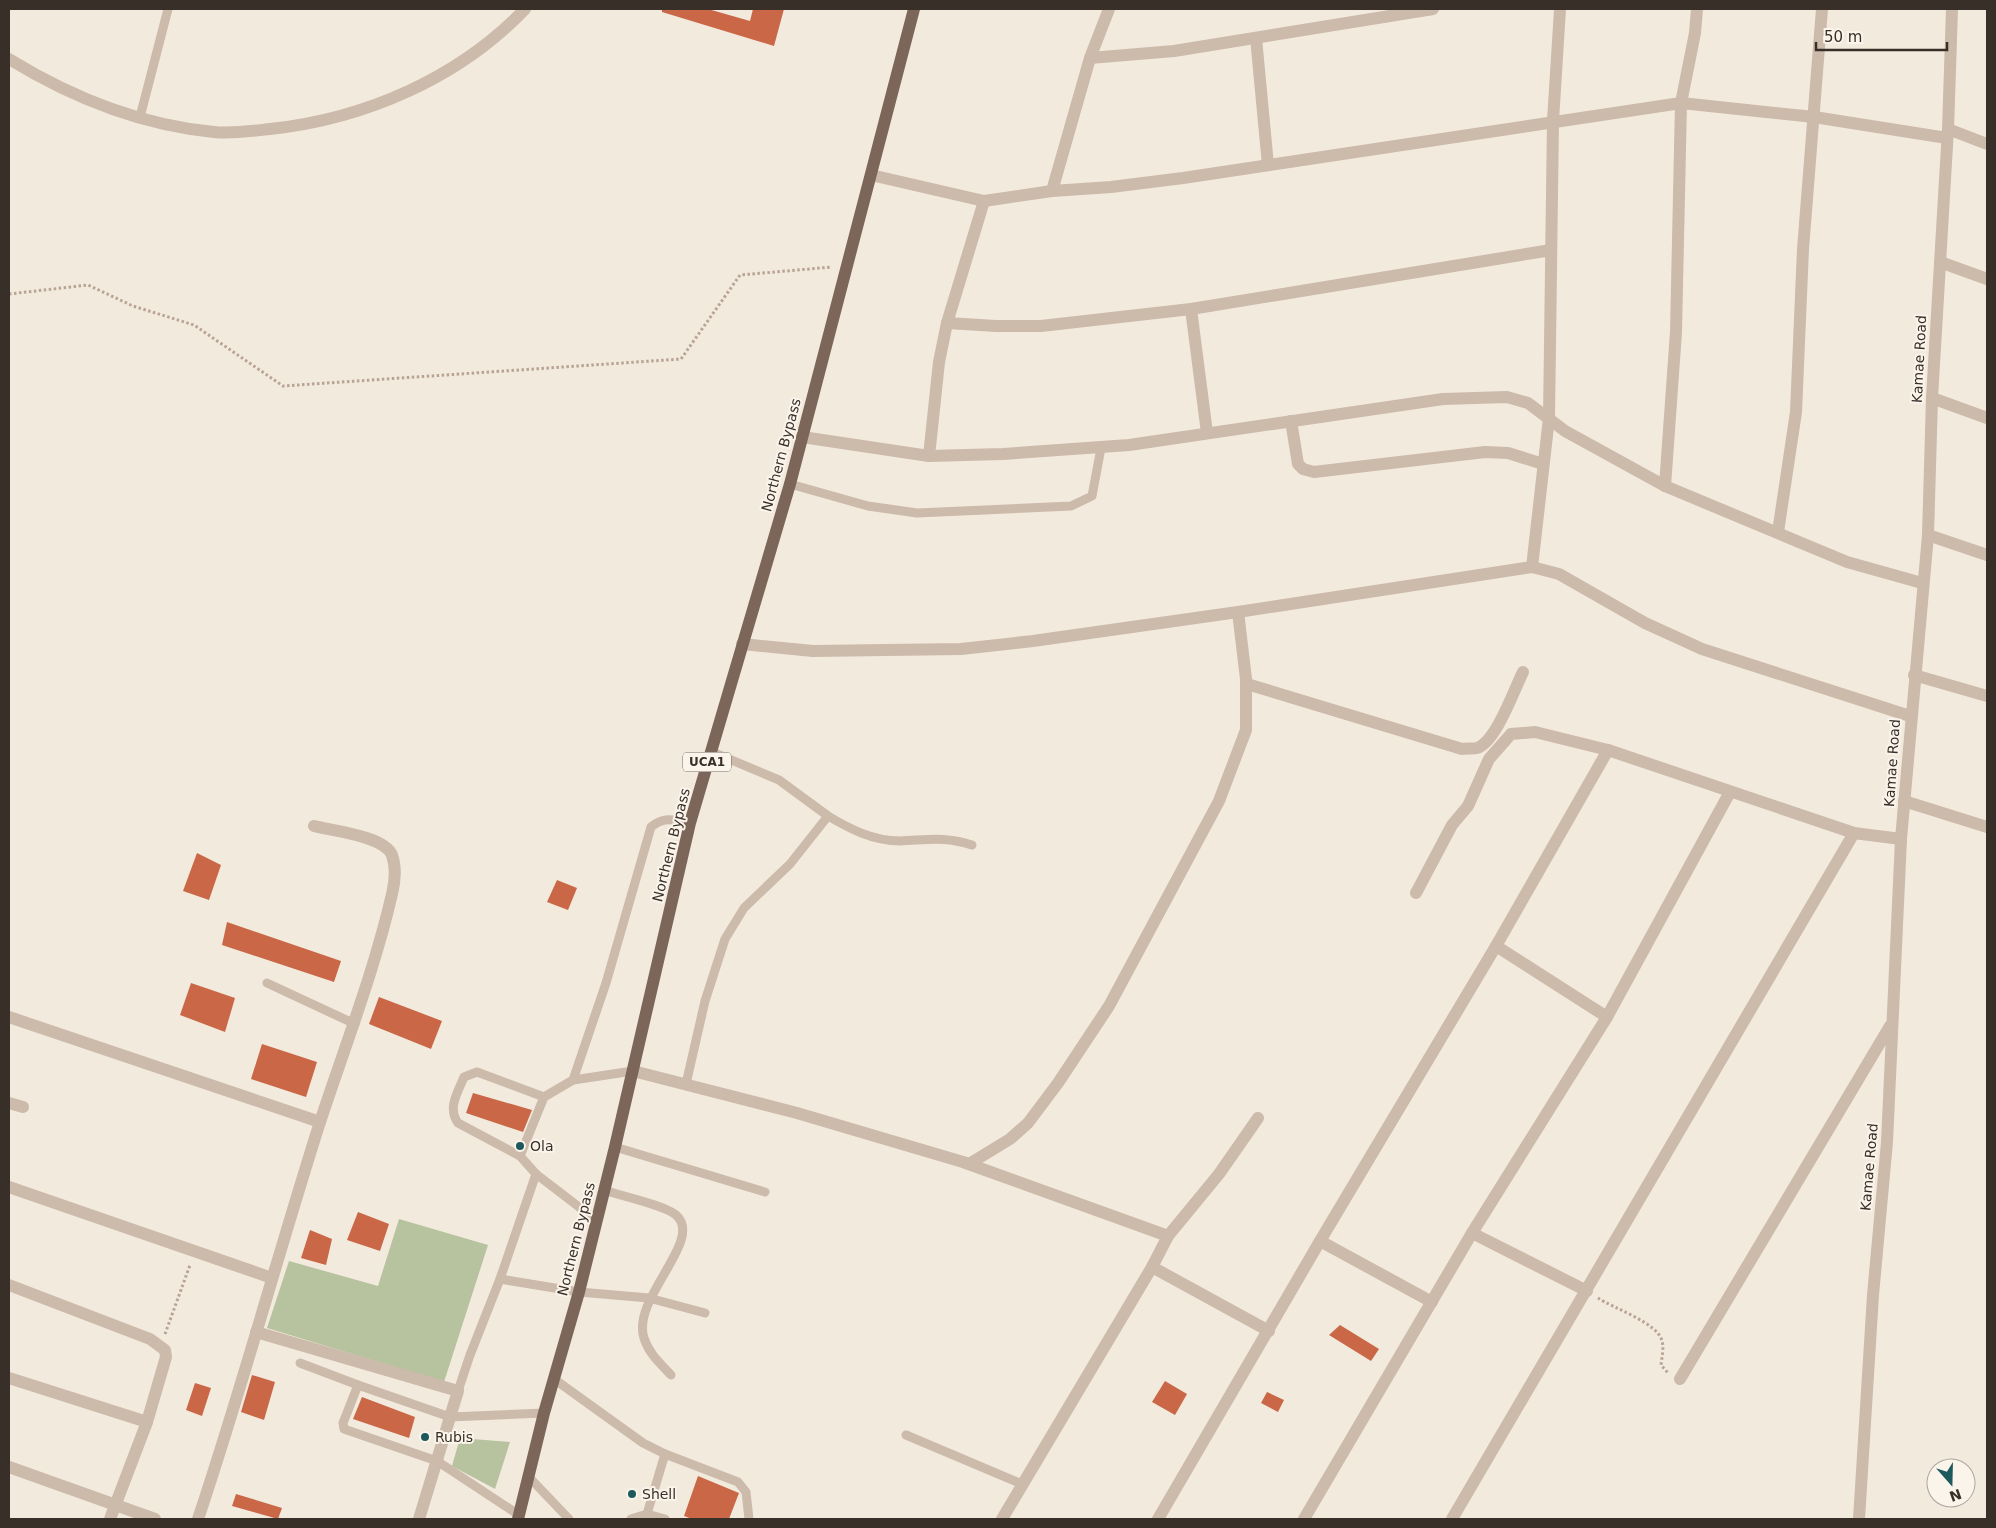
<svg xmlns="http://www.w3.org/2000/svg" width="1996" height="1528" font-family="'DejaVu Sans',sans-serif">
	<rect width="100%" height="100%" fill="#f3eade"/>
	<g fill="#b6c39e">
		<polygon points="399,1219 488,1245 444,1382 267,1328 289,1261 378,1286"/>
		<polygon points="460,1438 510,1442 495,1489 452,1466"/>
	</g>
	<g fill="#c96747">
		<polygon points="662,9 708,9 750,21 753,9 784,9 774,46 662,12"/>
		<polygon points="197,853 221,865 209,900 183,891"/>
		<polygon points="557,880 577,888 568,910 547,902"/>
		<polygon points="227,922 341,961 334,982 222,945"/>
		<polygon points="191,983 235,998 225,1032 180,1015"/>
		<polygon points="379,997 442,1021 431,1049 369,1024"/>
		<polygon points="262,1044 317,1062 306,1097 251,1079"/>
		<polygon points="473,1093 532,1110 523,1132 466,1113"/>
		<polygon points="358,1212 389,1224 380,1251 347,1240"/>
		<polygon points="310,1230 332,1239 326,1265 301,1258"/>
		<polygon points="1340,1325 1379,1349 1371,1361 1329,1335"/>
		<polygon points="252,1375 275,1382 264,1420 241,1412"/>
		<polygon points="1165,1381 1187,1394 1175,1415 1152,1402"/>
		<polygon points="195,1383 211,1388 202,1416 186,1410"/>
		<polygon points="1267,1392 1284,1400 1278,1412 1261,1403"/>
		<polygon points="362,1397 415,1417 409,1438 353,1419"/>
		<polygon points="698,1476 739,1493 729,1519 692,1519 684,1516"/>
		<polygon points="236,1494 282,1508 278,1519 232,1506"/>
	</g>
	<g fill="none" stroke-linecap="round" stroke-linejoin="round">
		<g stroke="#b8a494" stroke-width="3" stroke-dasharray="2.5 2.5" stroke-linecap="butt">
			<polyline points="9,294 88,285 133,306 194,325 283,386 681,359 740,275 832,267"/>
			<path d="M 1598,1298 C 1613,1308 1658,1323 1662,1341 C 1664,1348 1662,1357 1661,1365 L 1668,1373"/>
			<polyline points="165,1334 190,1265"/>
		</g>
		<g stroke="#ccbaaa" stroke-width="9">
			<polyline points="140,117 168,9"/>
			<polyline points="790,484 868,506 917,513 1071,506 1092,496 1101,448"/>
			<path d="M 828,816 C 850,829 873,841 900,841 C 928,840 944,836 972,845"/>
			<polyline points="267,983 355,1024"/>
			<polyline points="573,1080 633,1071"/>
			<polyline points="686,1084 705,1001 725,939 744,908 790,864 828,816 779,780 710,751"/>
			<polyline points="615,1147 765,1192"/>
			<path d="M 520,1156 L 458,1123 C 447,1108 458,1092 464,1077 L 477,1072 L 544,1097"/>
			<polyline points="536,1174 596,1220"/>
			<path d="M 604,1190 C 621,1196 664,1205 676,1215 C 705,1240 631,1298 644,1338 C 649,1354 660,1363 671,1375"/>
			<polyline points="500,1279 579,1292 649,1298 705,1313"/>
			<polyline points="300,1363 358,1385"/>
			<polyline points="554,1379 643,1443 665,1454 738,1482 746,1492 749,1519"/>
			<path d="M 458,1391 L 470,1355 L 500,1279 L 536,1174 L 520,1156 L 544,1097 L 573,1080 L 606,983 L 651,827 C 664,816 675,820 690,823"/>
			<polyline points="906,1435 1022,1484"/>
			<polyline points="528,1476 569,1519"/>
			<polyline points="647,1514 665,1454"/>
			<polyline points="519,1515 437,1461 344,1429 343,1423 358,1385 450,1417 544,1413"/>
			<polyline points="631,1519 647,1514 665,1519"/>
		</g>
		<g stroke="#ccbaaa" stroke-width="12">
			<polyline points="1256,38 1268,165"/>
			<polyline points="1090,58 1174,51 1433,9"/>
			<path d="M 9,59 C 71,97 140,125 214,132 C 232,134 252,131 270,129 C 365,119 459,78 525,9"/>
			<polyline points="1948,129 1987,144"/>
			<polyline points="871,175 984,201 1052,191 1111,187 1183,178 1681,103 1814,117 1947,138"/>
			<polyline points="1052,191 1090,58 1109,9"/>
			<polyline points="1940,262 1987,279"/>
			<polyline points="1191,309 1207,433"/>
			<polyline points="947,323 996,326 1041,326 1191,309 1551,250"/>
			<polyline points="1932,398 1987,418"/>
			<polyline points="1291,421 1298,464 1303,469 1314,472 1485,452 1508,453 1543,464"/>
			<polyline points="802,437 929,456 1003,454 1129,445 1443,399 1507,397 1528,403 1565,431 1665,486 1847,562 1922,583"/>
			<polyline points="929,456 939,362 947,323 984,201"/>
			<polyline points="1665,486 1676,332 1681,103 1695,33 1697,9"/>
			<polyline points="1778,532 1796,412 1803,249 1822,9"/>
			<polyline points="1928,535 1987,555"/>
			<polyline points="1532,567 1549,418 1553,121 1560,9"/>
			<polyline points="742,644 813,651 961,649 1033,641 1238,612 1532,567 1559,574 1645,623 1702,649 1910,716"/>
			<polyline points="1914,675 1987,696"/>
			<path d="M 1247,684 L 1462,749 C 1466,748 1473,749 1477,748 C 1496,742 1514,690 1523,672"/>
			<polyline points="1904,801 1987,827"/>
			<polyline points="1416,893 1452,825 1468,806 1489,759 1511,734 1535,732 1608,750 1854,833 1901,839"/>
			<polyline points="1496,946 1607,1017"/>
			<polyline points="9,1017 320,1122"/>
			<polyline points="633,1071 797,1113 963,1162 1168,1236"/>
			<polyline points="9,1103 23,1107"/>
			<polyline points="969,1164 1010,1139 1028,1123 1058,1083 1109,1006 1219,801 1246,730 1246,679 1238,612"/>
			<polyline points="9,1187 272,1278"/>
			<polyline points="1472,1233 1587,1291"/>
			<polyline points="1320,1241 1432,1302"/>
			<polyline points="1152,1267 1269,1331"/>
			<polyline points="9,1285 150,1339 165,1350 166,1357 147,1422 110,1519"/>
			<polyline points="256,1332 458,1391 419,1519"/>
			<polyline points="9,1378 147,1422"/>
			<polyline points="1680,1379 1890,1026"/>
			<polyline points="9,1467 155,1519"/>
			<path d="M 198,1519 C 242,1388 278,1254 320,1122 C 345,1046 374,972 392,894 C 395,882 396,867 392,855 C 384,836 333,831 314,826"/>
			<polyline points="1002,1519 1152,1267 1168,1236 1219,1174 1258,1118"/>
			<polyline points="1158,1519 1320,1241 1496,946 1608,750"/>
			<polyline points="1304,1519 1472,1233 1607,1017 1730,792"/>
			<polyline points="1452,1519 1854,833"/>
			<polyline points="1859,1519 1873,1295 1887,1142 1901,839 1928,535 1932,398 1948,129 1952,9"/>
		</g>
		<polyline stroke="#7c665a" stroke-width="12" points="518,1519 544,1413 579,1292 615,1147 690,823 790,484 914,9"/>
	</g>
	<g fill="#1d585c" stroke="#fbf4eb" stroke-width="2">
		<circle cx="520" cy="1146" r="5"/>
		<circle cx="425" cy="1437" r="5"/>
		<circle cx="632" cy="1494" r="5"/>
	</g>
	<g text-anchor="middle" stroke-width="4" stroke-linejoin="round" paint-order="stroke">
		<rect fill="#fbf4eb" stroke="#736a63" stroke-width="1" x="683" y="752.5" width="48" height="19" rx="4"/>
		<g font-size="12" font-weight="bold" fill="#392f29">
			<text x="707" y="766">UCA1</text>
		</g>
		<g font-size="14" fill="#392f29" stroke="#fbf4eb">
			<text transform="translate(1919 359) rotate(-87)" y="5">Kamae Road</text>
			<text transform="translate(781 455) rotate(-75)" y="5">Northern Bypass</text>
			<text transform="translate(1892 763) rotate(-86)" y="5">Kamae Road</text>
			<text transform="translate(671 845) rotate(-76)" y="5">Northern Bypass</text>
			<text transform="translate(1869 1167) rotate(-85)" y="5">Kamae Road</text>
			<text transform="translate(576 1239) rotate(-76)" y="5">Northern Bypass</text>
		</g>
		<g font-size="14" fill="#392f29" stroke="#fbf4eb" text-anchor="start">
			<text x="530" y="1151">Ola</text>
			<text x="435" y="1442">Rubis</text>
			<text x="642" y="1499">Shell</text>
		</g>
	</g>
	<rect width="1996" height="1528" fill="none" stroke="#392f29" stroke-width="20"/>
	<g transform="translate(1951 1483) rotate(160)"><circle r="24" fill="#fbf4eb" stroke="#ada59d"/>
	<path d="M0-4L9 19L0 12L-9 19Z" fill="#1d585c"/>
	<text y="-8" font-size="14" font-weight="bold" text-anchor="middle" fill="#392f29">N</text>
	</g>
	<path d="M1816 42v8h131v-8" fill="none" stroke="#392f29" stroke-width="2.5"/>
	<text x="1824" y="42" font-size="15" fill="#392f29" stroke="#fbf4eb" stroke-width="4" paint-order="stroke">50 m</text>
</svg>
